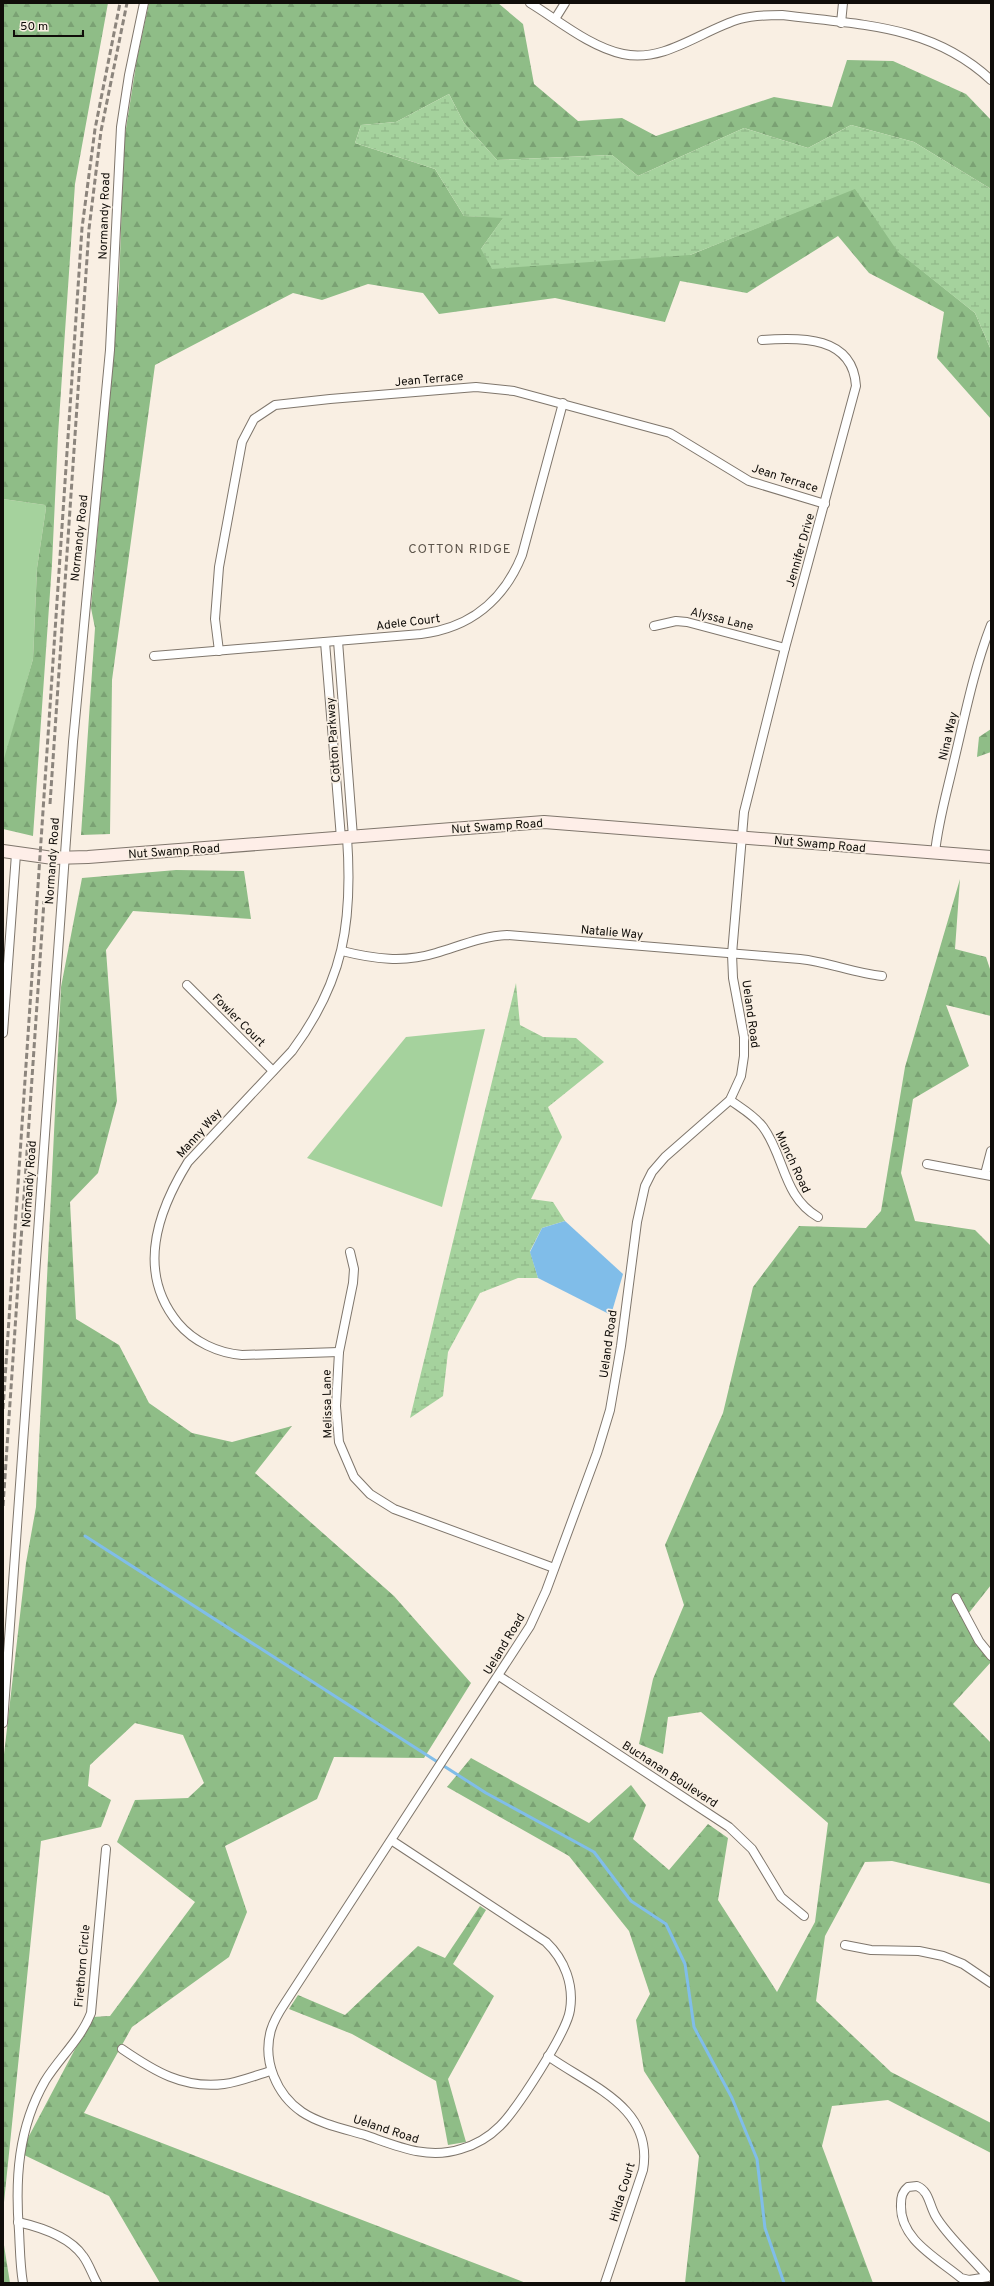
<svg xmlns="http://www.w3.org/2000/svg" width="994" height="2286" font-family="Overpass,sans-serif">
	<defs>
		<pattern id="forest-firs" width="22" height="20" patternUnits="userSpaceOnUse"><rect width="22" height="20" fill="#8fbd87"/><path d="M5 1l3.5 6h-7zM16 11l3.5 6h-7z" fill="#7aa173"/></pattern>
		<pattern id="wetland-marsh" width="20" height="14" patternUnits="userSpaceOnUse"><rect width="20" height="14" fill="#a5d29d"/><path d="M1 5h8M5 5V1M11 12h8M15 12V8" fill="none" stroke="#8db386"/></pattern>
	</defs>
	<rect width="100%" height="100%" fill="#f9efe3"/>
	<g fill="#a5d29d">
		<polygon points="3,499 45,505 46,508 37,568 33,659 4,762"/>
		<polygon points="485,1029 442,1207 307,1158 406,1037"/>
	</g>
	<g fill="url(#forest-firs)">
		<polygon points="3,3 108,3 75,184 58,435 52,564 33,836 3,829 3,762 33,659 37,568 46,508 45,505 3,499"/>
		<polygon points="149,3 498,3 523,24 534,84 578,121 622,118 656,136 774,97 832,107 847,60 893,61 966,94 991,120 991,189 914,142 851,125 808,148 744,128 638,176 612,155 497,160 464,123 449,94 396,122 361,125 355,143 435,169 464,216 504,217 481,249 690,255 855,188 899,252 975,313 991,350 991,419 937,358 944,312 869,273 838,236 747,293 680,281 665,322 555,298 439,314 423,293 368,284 322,300 293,293 155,365 112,680 110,834 81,835 95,628 91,608 119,286 124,141 137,59"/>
		<polygon points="991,729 991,752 977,757 979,737"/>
		<polygon points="176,870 244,871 251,919 133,911 106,950 117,1101 98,1173 70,1202 76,1319 119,1345 149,1403 192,1433 232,1442 292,1426 255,1473 394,1596 471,1683 424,1758 334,1757 317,1799 225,1846 247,1912 229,1957 132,2027 84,2113 526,2283 160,2283 109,2196 20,2153 92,2017 110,2016 195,1902 117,1842 135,1800 188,1798 204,1783 183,1735 135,1723 90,1765 88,1786 111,1800 101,1827 41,1841 3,2212 3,1763 26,1563 36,1507 61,987 82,878"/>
		<polygon points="960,879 955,949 986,957 991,972 991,1016 946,1005 969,1066 913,1099 901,1173 915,1221 975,1230 991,1246 991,1585 968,1614 991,1654 991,1662 953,1704 991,1743 991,1884 892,1861 865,1862 825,1936 816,2001 891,2072 991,2123 991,2153 888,2100 832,2106 822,2146 873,2283 685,2283 699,2156 644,2071 636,2020 650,1994 629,1931 569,1856 447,1787 471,1758 589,1823 631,1785 646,1805 633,1839 669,1870 708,1824 728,1838 718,1900 777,1992 815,1922 828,1823 701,1712 668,1717 663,1754 639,1744 653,1679 684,1605 665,1545 723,1413 753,1287 799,1226 866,1228 881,1211 905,1067"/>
		<polygon points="480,1906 486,1910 453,1964 494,1996 448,2079 466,2142 448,2145 436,2081 352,2034 289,2009 298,1995 345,2015 418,1946 445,1958"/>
		<polygon points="3,2239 10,2283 3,2283"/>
	</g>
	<g fill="url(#wetland-marsh)">
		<polygon points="449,94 464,123 497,160 612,155 638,176 744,128 808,148 851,125 914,142 991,189 991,350 975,313 898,252 855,189 690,255 492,269 481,249 503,218 464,216 435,169 355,143 361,125 396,122"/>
		<polygon points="516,983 520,1025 543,1037 576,1038 604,1062 548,1107 562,1137 531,1199 553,1202 565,1221 542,1228 530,1251 538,1278 518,1278 480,1293 448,1352 443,1396 410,1418"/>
	</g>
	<polygon fill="#80bde9" points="565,1221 623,1274 611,1315 538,1278 530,1252 542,1228"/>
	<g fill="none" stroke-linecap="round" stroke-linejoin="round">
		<polyline stroke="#80bde9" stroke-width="3" points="85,1536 486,1793 594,1852 631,1901 666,1924 685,1964 694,2027 732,2098 757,2159 765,2228 784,2283"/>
		<defs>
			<g id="street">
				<path d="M 530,3 C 558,20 590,47 623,54 C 665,63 702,30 740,19 C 754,15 768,15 782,15 C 859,25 931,24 991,80"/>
				<polyline points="555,19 565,3"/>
				<polyline points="841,23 843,3"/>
				<polyline points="654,626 676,621 687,622 785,648"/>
				<polyline points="338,641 353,837"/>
				<polyline points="325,642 341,838"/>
				<polyline points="219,651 215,619 219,567 242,442 254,419 275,405 330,399 476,387 514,391 670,433 749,481 825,504"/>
				<path d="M 154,656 L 421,634 C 470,628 504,600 522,555 L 563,403"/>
				<path d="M 935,853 C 938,822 947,792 954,761 C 965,715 974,669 991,625"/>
				<path d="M 342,951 C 374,959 404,963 436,953 C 460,946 483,936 507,935 L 800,959 C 828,962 854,973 882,976"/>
				<polyline points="187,985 273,1071"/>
				<polyline points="3,1033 16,854"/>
				<path d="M 730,1100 C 741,1108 754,1115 763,1127 C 785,1157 783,1197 818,1217"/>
				<polyline points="927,1164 991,1176"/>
				<polyline points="985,1174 991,1151"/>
				<polyline points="350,1252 354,1269 353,1283 339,1352 336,1406 339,1442 354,1477 370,1494 394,1509 554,1568"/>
				<path d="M 339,1352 L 242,1355 C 218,1353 194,1342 178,1323 C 136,1272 157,1212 188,1162 L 292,1051 C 344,981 353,922 347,837"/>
				<polyline points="956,1598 979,1641 991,1656"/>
				<polyline points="499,1676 729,1827 752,1849 781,1897 804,1916"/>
				<polyline points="3,1723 73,742 110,350 121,127 129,75 144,3"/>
				<path d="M 391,1840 L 546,1942 C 565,1960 574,1985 570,2010 C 567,2032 517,2109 500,2126 C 490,2136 475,2145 461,2149 C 427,2160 397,2146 365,2135 C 345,2129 320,2124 302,2112 C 277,2095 262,2061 271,2030 C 274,2020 279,2012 285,2003 L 530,1626 L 546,1591 L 597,1453 L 610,1410 L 621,1346 L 637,1222 L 645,1186 L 652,1172 L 665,1157 L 730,1100 L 741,1076 L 744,1056 L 744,1037 L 733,978 L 732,954 L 744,812 L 785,648 L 856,386 C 853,336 801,337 762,340"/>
				<polyline points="845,1945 871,1950 919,1951 943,1956 963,1964 991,1983"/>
				<path d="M 122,2049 C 154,2071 183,2089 224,2084 C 240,2082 256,2075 271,2071"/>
				<path d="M 548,2056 C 590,2086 654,2107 643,2170 L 605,2283"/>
				<path d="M 917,2186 C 929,2191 929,2204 935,2215 C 945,2234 973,2259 988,2277 L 969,2280 L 961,2278 C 937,2258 899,2239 901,2204 C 901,2197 902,2192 908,2187 Z"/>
				<path d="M 18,2222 C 40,2227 69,2236 83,2256 C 89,2264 92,2274 97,2283"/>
				<path d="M 23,2283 C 20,2266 20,2249 19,2231 C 15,2179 18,2128 45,2081 C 59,2058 81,2039 91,2013 L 106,1849"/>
			</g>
			<polyline id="secondary" points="3,851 53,858 88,857 544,822 991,857"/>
		</defs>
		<use href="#street" stroke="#7f766c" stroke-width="10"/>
		<use href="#secondary" stroke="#7f766c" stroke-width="14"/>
		<use href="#street" stroke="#fff" stroke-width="8"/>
		<use href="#secondary" stroke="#feeee8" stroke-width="12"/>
		<g stroke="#8c857d" stroke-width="3" stroke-dasharray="6 3" stroke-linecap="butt">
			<polyline points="50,804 89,229 101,131 127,3"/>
			<polyline points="3,1409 82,228 95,129 120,3"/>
			<polyline points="3,1506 44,901"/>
		</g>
	</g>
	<g text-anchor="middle" stroke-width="3.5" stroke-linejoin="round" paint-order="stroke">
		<g font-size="12" fill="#100d09" stroke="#f9efe3">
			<text transform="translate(104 216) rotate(-88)" y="4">Normandy Road</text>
			<text transform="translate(429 379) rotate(-5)" y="4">Jean Terrace</text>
			<text transform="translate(785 478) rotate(18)" y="4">Jean Terrace</text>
			<text transform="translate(79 538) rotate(-84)" y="4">Normandy Road</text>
			<text transform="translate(800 550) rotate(-74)" y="4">Jennifer Drive</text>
			<text transform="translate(722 619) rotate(14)" y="4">Alyssa Lane</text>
			<text transform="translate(408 622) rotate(-7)" y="4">Adele Court</text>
			<text transform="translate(948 736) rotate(-77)" y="4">Nina Way</text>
			<text transform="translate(333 740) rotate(-94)" y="4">Cotton Parkway</text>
			<text transform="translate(497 826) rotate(-4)" y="4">Nut Swamp Road</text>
			<text transform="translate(820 844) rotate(5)" y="4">Nut Swamp Road</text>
			<text transform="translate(174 851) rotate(-4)" y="4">Nut Swamp Road</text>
			<text transform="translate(52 861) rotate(-86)" y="4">Normandy Road</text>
			<text transform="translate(612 932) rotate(5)" y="4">Natalie Way</text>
			<text transform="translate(751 1014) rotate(82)" y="4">Ueland Road</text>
			<text transform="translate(239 1020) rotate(45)" y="4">Fowler Court</text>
			<text transform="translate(199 1133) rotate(-48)" y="4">Manny Way</text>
			<text transform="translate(793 1162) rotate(65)" y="4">Munch Road</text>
			<text transform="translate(29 1184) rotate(-86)" y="4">Normandy Road</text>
			<text transform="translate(608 1344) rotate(-82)" y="4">Ueland Road</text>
			<text transform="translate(327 1404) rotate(-91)" y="4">Melissa Lane</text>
			<text transform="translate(504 1644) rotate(-59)" y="4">Ueland Road</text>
			<text transform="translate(670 1774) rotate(33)" y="4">Buchanan Boulevard</text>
			<text transform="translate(82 1966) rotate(-85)" y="4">Firethorn Circle</text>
			<text transform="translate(386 2129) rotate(18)" y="4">Ueland Road</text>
			<text transform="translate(622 2192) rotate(-73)" y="4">Hilda Court</text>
		</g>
		<g font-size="13" letter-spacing="1" fill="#5c544a" stroke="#f9efe3">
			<text x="460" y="553">COTTON RIDGE</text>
		</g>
	</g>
	<rect width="994" height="2286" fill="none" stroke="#100d09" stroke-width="8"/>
	<path d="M14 30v6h69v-6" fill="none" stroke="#100d09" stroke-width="2"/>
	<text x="20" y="30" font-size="12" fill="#100d09" stroke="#f9efe3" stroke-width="3" paint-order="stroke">50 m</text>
</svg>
